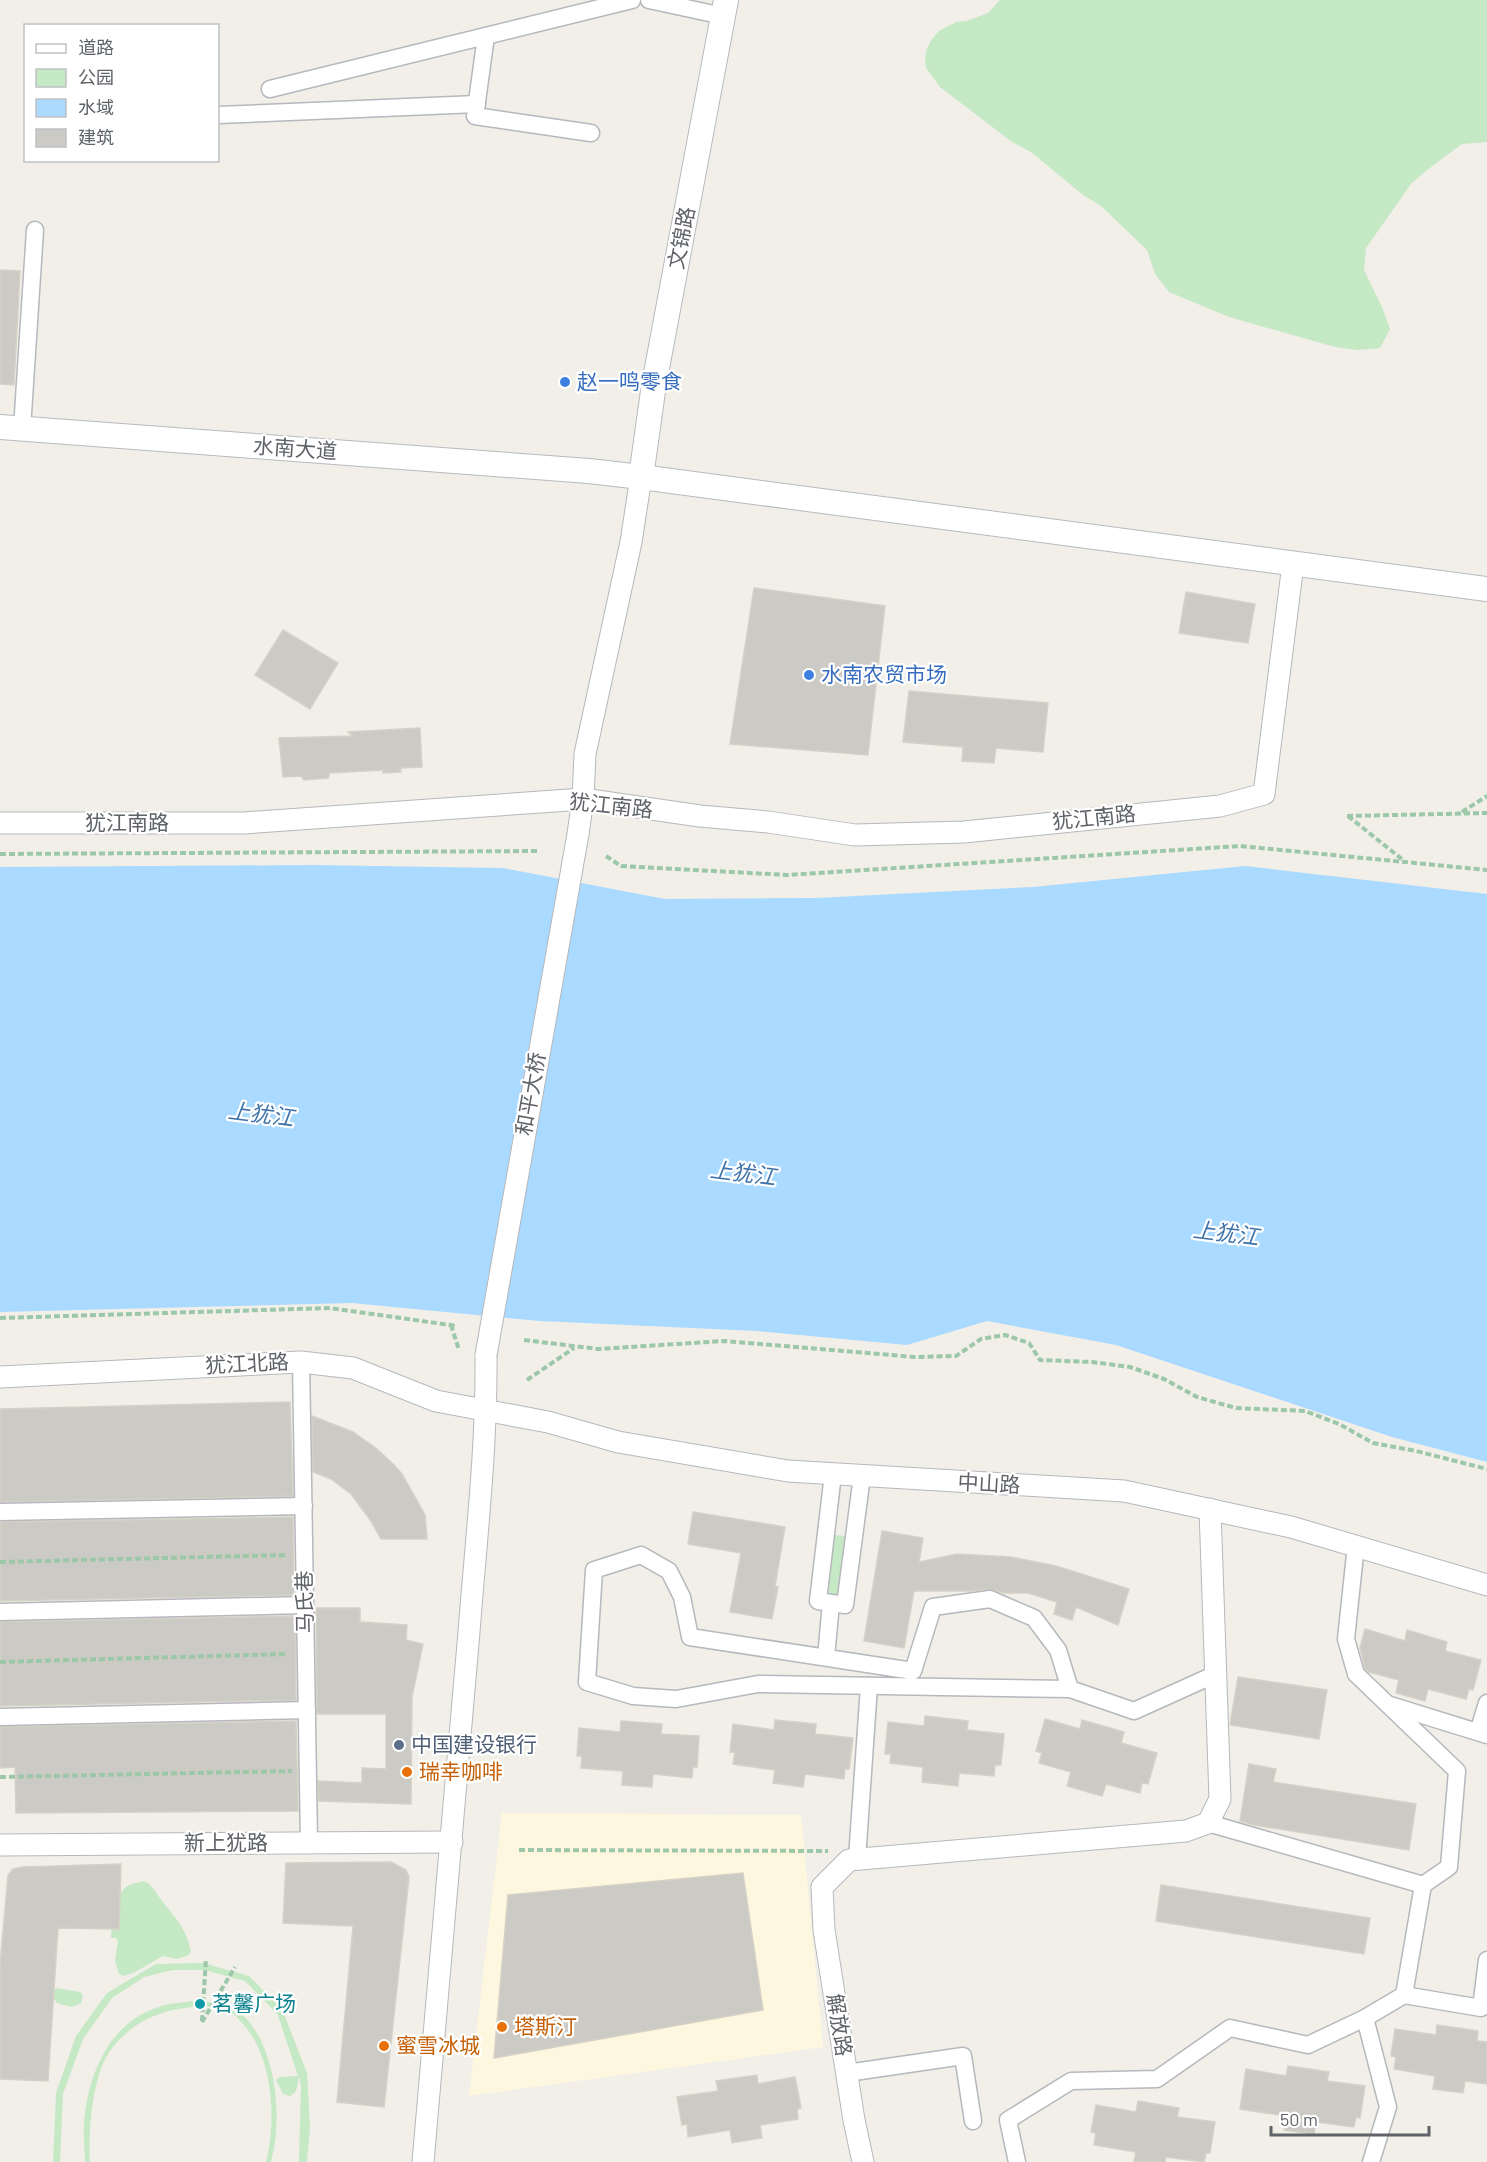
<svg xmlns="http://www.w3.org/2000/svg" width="1487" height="2162" font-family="Barlow,'Noto Sans SC',sans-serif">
	<rect width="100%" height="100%" fill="#f1efe8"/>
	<polygon fill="#fef7e0" points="502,1813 801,1815 823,2047 469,2096"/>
	<g fill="#c5e8c5">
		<polygon points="1000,0 1487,0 1487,142 1462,144 1427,170 1411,184 1366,248 1364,270 1382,307 1390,329 1380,348 1358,350 1335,347 1229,317 1169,292 1155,274 1147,250 1101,206 1083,195 1031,152 1012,142 940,87 926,68 925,58 927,48 932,39 939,31 956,22 967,21 988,13"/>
		<polygon points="833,1535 847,1536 840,1597 826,1595"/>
		<path d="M 144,1881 C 153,1885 156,1894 163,1902 C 177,1920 185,1927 191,1951 L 189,1955 L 177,1959 L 163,1956 L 135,1972 L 124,1976 L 119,1974 L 115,1960 L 118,1942 L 116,1938 L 111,1938 C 111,1926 115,1901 122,1891 C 127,1884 136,1883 144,1881 Z"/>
		<path d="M 203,1963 L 249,1976 L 282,2009 L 307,2073 L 310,2127 L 307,2162 L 299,2162 L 301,2085 L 299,2077 C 297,2083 299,2092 290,2096 L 283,2094 L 276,2080 L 280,2077 L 298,2076 L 278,2015 L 245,1981 L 205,1970 L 173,1970 L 144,1977 L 112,1998 L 83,2039 L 63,2094 L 60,2162 L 53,2162 L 56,2093 L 76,2036 L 107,1993 L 156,1964 Z"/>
		<polygon points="57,1988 80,1992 83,1995 81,2003 72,2007 57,2003 52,1996 54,1990"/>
		<path d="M 192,2001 C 206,2002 225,2001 237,2010 C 277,2041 283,2117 271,2162 L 266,2162 C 277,2120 273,2055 242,2023 C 239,2020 236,2015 232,2013 C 217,2004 195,2006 179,2009 C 152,2013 126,2028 110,2051 C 92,2076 88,2132 90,2162 L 85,2162 C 85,2150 83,2137 84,2125 C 87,2076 109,2022 159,2007 C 169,2003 181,2003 192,2001 Z"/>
	</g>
	<polygon fill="#aadaff" points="313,865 503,868 665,899 816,898 1033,887 1245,866 1487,894 1487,1462 1392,1437 1116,1345 987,1321 907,1345 757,1331 540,1321 352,1303 0,1312 0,867"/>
	<g fill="#cccac5" stroke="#d6d1c6" stroke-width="1.5">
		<polygon points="0,270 20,271 14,385 0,384"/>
		<polygon points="754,588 885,606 868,755 730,744"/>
		<polygon points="1186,592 1255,604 1248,643 1179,633"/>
		<polygon points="283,630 338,663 310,709 255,675"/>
		<polygon points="909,691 1048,703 1043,752 996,748 994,763 962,761 963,747 903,742"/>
		<polygon points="420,728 422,767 400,768 401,772 383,773 383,770 330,773 328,778 304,780 301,776 283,777 279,738 353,736 348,732"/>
		<polygon points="290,1402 293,1496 0,1502 0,1409"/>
		<polygon points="312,1416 353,1432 377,1449 394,1465 402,1474 425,1515 427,1539 381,1539 371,1521 351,1494 331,1479 313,1472"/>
		<polygon points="693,1512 785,1527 775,1586 778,1587 772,1619 730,1612 741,1553 688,1544"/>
		<polygon points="293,1517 294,1595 0,1601 0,1522"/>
		<polygon points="882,1531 923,1538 919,1562 957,1554 1011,1557 1056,1566 1129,1589 1118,1625 1076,1607 1072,1620 1054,1614 1057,1602 1028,1593 1004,1593 989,1589 970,1591 914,1591 904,1648 864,1641"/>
		<polygon points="316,1608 360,1608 360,1622 407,1625 406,1640 423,1644 412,1697 411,1804 319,1801 318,1781 362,1783 362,1768 386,1769 386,1714 317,1714"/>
		<polygon points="295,1616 296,1700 0,1706 0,1622"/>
		<polygon points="1365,1629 1405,1641 1407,1630 1447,1642 1445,1651 1481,1660 1473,1690 1469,1689 1466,1699 1428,1689 1425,1701 1396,1693 1399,1680 1369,1672 1365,1668 1360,1648"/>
		<polygon points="1238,1677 1327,1690 1319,1739 1230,1725"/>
		<polygon points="925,1716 968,1721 967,1730 1004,1734 1001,1765 995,1765 994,1776 959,1773 958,1786 922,1782 923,1767 890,1763 891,1754 885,1754 888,1722 924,1726"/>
		<polygon points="1045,1719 1080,1729 1082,1720 1124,1732 1121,1743 1157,1753 1148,1784 1142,1783 1140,1793 1106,1784 1102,1796 1067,1786 1071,1772 1039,1763 1042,1753 1036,1751"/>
		<polygon points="775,1720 816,1724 815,1734 853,1738 849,1769 845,1769 844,1779 805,1774 803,1787 773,1783 775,1770 733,1764 735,1752 730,1752 733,1724 774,1730"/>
		<polygon points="296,1721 298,1811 16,1813 15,1767 0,1768 0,1727"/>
		<polygon points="621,1721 662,1724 661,1734 699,1736 697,1767 693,1767 692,1778 653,1774 652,1787 622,1785 623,1771 581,1768 582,1756 577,1756 579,1728 620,1732"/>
		<polygon points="1249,1764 1276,1769 1273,1782 1416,1804 1409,1850 1254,1825 1240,1821"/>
		<polygon points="391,1862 406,1870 409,1877 384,2107 337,2102 353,1926 283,1923 286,1863"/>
		<polygon points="121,1864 119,1929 58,1928 48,2081 0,2079 0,1965 8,1875 13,1869 22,1867"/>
		<polygon points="743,1873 763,2010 494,2058 508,1895"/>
		<polygon points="1161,1885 1370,1918 1364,1954 1156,1921"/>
		<polygon points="1437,2025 1478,2031 1477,2041 1487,2042 1487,2084 1465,2081 1463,2093 1433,2089 1435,2076 1394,2069 1396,2057 1391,2056 1395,2029 1436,2035"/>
		<polygon points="1288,2066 1329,2072 1327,2081 1365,2086 1360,2118 1356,2117 1354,2127 1316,2122 1314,2134 1284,2130 1286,2116 1240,2109 1246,2069 1286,2076"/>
		<polygon points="757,2075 758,2084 795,2077 801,2108 797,2109 798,2119 760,2125 762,2138 732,2143 730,2130 688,2137 687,2124 682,2125 677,2097 718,2091 716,2081"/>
		<polygon points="1138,2101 1179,2108 1177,2117 1215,2122 1210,2153 1206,2153 1204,2162 1166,2157 1165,2162 1134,2162 1136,2152 1094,2145 1096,2133 1091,2132 1096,2105 1136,2112"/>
	</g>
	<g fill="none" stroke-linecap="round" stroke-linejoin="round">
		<defs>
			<g id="minor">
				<polyline points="649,0 723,16"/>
				<polyline points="486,36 475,116 591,133"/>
				<polyline points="270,89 632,0"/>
				<polyline points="218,115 477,104"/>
				<polyline points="22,429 35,230"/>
				<polyline points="301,1362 309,1842"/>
				<polyline points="833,1474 818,1601 845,1605 862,1476"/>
				<polyline points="0,1512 304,1506"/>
				<polyline points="0,1612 305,1605"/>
				<polyline points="826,1657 831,1603"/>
				<polyline points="1070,1689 758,1684 676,1699 633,1696 587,1682 594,1570 641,1555 669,1571 682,1597 690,1637 913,1671 933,1607 990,1599 1034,1618 1058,1650 1070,1689 1134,1711 1216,1674"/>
				<polyline points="1390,1705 1487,1735"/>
				<polyline points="0,1717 307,1710"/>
				<polyline points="1478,1732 1487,1703"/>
				<polyline points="1208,1823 1423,1885"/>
				<polyline points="857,1859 869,1686"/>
				<polyline points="1404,1995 1481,2008 1487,1960"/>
				<polyline points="1365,2018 1388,2107 1371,2162"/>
				<polyline points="847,2073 963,2056 973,2121"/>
				<polyline points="1017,2162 1008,2120 1071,2081 1157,2079 1230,2028 1308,2045 1365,2018 1404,1995 1423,1885 1449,1867 1457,1771 1356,1674 1346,1639 1356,1545"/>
			</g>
			<g id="tertiary">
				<polyline points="0,823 244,823 583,799 700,816 768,822 855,835 964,832 1220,806 1264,794 1293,564"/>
				<polyline points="578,834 583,799 585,754 631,542 641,477"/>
				<polyline points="0,1377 301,1362 353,1368 436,1401 548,1422 618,1442 788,1471 1124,1491 1291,1527 1487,1585"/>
				<polyline points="0,1845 452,1842"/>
				<path d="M 423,2162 C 437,1985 455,1809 469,1632 C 476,1540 487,1448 486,1355"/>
				<polyline points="863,2162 854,2120 824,1930 822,1887 849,1860 1186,1831 1208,1823 1220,1799 1210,1509"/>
			</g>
			<g id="secondary">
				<polyline points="0,427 589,471 641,477 1487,589"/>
				<polyline points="641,477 654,384 726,0"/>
			</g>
		</defs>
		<use href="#minor" stroke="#b5b8bc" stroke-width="19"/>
		<use href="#tertiary" stroke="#b5b8bc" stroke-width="23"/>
		<use href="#secondary" stroke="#b6babf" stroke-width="26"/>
		<g stroke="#9cc7a9" stroke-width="4" stroke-dasharray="6 3" stroke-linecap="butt">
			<polyline points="1462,812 1487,796"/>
			<polyline points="1347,816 1487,813"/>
			<polyline points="1348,816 1403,860"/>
			<polyline points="0,854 539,851"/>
			<polyline points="606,856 621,866 787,875 1240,846 1487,870"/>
			<polyline points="0,1318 330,1308 457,1326"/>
			<polyline points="451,1325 459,1350"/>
			<polyline points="524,1340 598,1349 724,1341 914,1357 956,1356 981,1339 1005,1335 1029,1343 1040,1360 1092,1362 1130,1367 1164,1379 1197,1397 1236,1408 1305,1411 1339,1424 1373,1443 1416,1451 1487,1469"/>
			<polyline points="527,1380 574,1348"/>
			<polyline points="0,1562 286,1555"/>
			<polyline points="0,1662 287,1654"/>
			<polyline points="0,1777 292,1771"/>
			<polyline points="519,1850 828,1851"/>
			<polyline points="202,2021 206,1959"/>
			<polyline points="202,2022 235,1967"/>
		</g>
		<use href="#minor" stroke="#fff" stroke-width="16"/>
		<use href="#tertiary" stroke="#fff" stroke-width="21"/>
		<use href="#secondary" stroke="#fff" stroke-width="24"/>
		<defs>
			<polyline id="tertiary-bridge" points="486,1355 578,834"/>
		</defs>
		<use href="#tertiary-bridge" stroke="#b5b8bc" stroke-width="23" stroke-linecap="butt"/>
		<use href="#tertiary-bridge" stroke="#fff" stroke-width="21"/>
	</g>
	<g fill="#3f7fe0" stroke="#fff" stroke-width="2">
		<circle cx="565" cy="382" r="6"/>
		<circle cx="809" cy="675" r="6"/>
	</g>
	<circle fill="#5c6f8a" stroke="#fff" stroke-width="2" cx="399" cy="1745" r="6"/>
	<g fill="#e8710a" stroke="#fff" stroke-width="2">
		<circle cx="407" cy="1772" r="6"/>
		<circle cx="502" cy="2027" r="6"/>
		<circle cx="384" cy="2046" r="6"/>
	</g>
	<circle fill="#0f9aa8" stroke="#fff" stroke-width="2" cx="200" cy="2004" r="6"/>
	<g text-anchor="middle" stroke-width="4.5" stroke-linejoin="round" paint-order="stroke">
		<g font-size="21" fill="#5f6368" stroke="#fff">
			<text transform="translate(682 238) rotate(-79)" y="7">文锦路</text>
			<text transform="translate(295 449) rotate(4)" y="7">水南大道</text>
			<text transform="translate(611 806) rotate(6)" y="7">犹江南路</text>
			<text transform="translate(1094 818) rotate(-6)" y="7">犹江南路</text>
			<text x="127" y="830">犹江南路</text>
			<text transform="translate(531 1094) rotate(-80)" y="7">和平大桥</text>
			<text transform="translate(247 1364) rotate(-3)" y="7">犹江北路</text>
			<text transform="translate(989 1484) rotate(3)" y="7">中山路</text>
			<text transform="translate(305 1602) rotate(-91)" y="7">马氏巷</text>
			<text x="226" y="1850">新上犹路</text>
			<text transform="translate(839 2025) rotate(81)" y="7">解放路</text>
		</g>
		<g font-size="21" fill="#366cbe" stroke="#fff" text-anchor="start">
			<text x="577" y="389">赵一鸣零食</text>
			<text x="821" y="682">水南农贸市场</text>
		</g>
		<g font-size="21" fill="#4e5e75" stroke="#fff" text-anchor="start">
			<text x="411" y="1752">中国建设银行</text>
		</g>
		<g font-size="21" fill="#c56008" stroke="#fff" text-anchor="start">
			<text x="419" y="1779">瑞幸咖啡</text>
			<text x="514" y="2034">塔斯汀</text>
			<text x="396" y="2053">蜜雪冰城</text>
		</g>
		<g font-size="21" fill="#0d838f" stroke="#fff" text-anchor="start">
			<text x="212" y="2011">茗馨广场</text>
		</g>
		<g font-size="22" font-style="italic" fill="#4174aa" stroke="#fff">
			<text transform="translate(261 1114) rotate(7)" y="8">上犹江</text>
			<text transform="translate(743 1173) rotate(7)" y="8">上犹江</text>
			<text transform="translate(1226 1233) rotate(7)" y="8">上犹江</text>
		</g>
	</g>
	<rect x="24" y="24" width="195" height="138" fill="#ffffff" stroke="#bfc1c3" stroke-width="1.5"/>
	<rect x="36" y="44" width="30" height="9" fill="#ffffff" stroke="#bfc1c3" stroke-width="1.5"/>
	<text x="78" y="54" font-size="18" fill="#5f6368">道路</text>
	<rect x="36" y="69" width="30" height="18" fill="#c5e8c5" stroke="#bfc1c3" stroke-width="1.5"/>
	<text x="78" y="84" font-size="18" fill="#5f6368">公园</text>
	<rect x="36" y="99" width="30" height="18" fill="#aadaff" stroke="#bfc1c3" stroke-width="1.5"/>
	<text x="78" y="114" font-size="18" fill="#5f6368">水域</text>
	<rect x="36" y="129" width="30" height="18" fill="#cccac5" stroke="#bfc1c3" stroke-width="1.5"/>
	<text x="78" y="144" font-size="18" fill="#5f6368">建筑</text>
	<path d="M1271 2126v9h158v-9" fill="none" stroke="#5f6368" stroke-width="3"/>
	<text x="1280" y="2126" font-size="18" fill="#5f6368" stroke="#ffffff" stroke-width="4.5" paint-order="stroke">50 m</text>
</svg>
